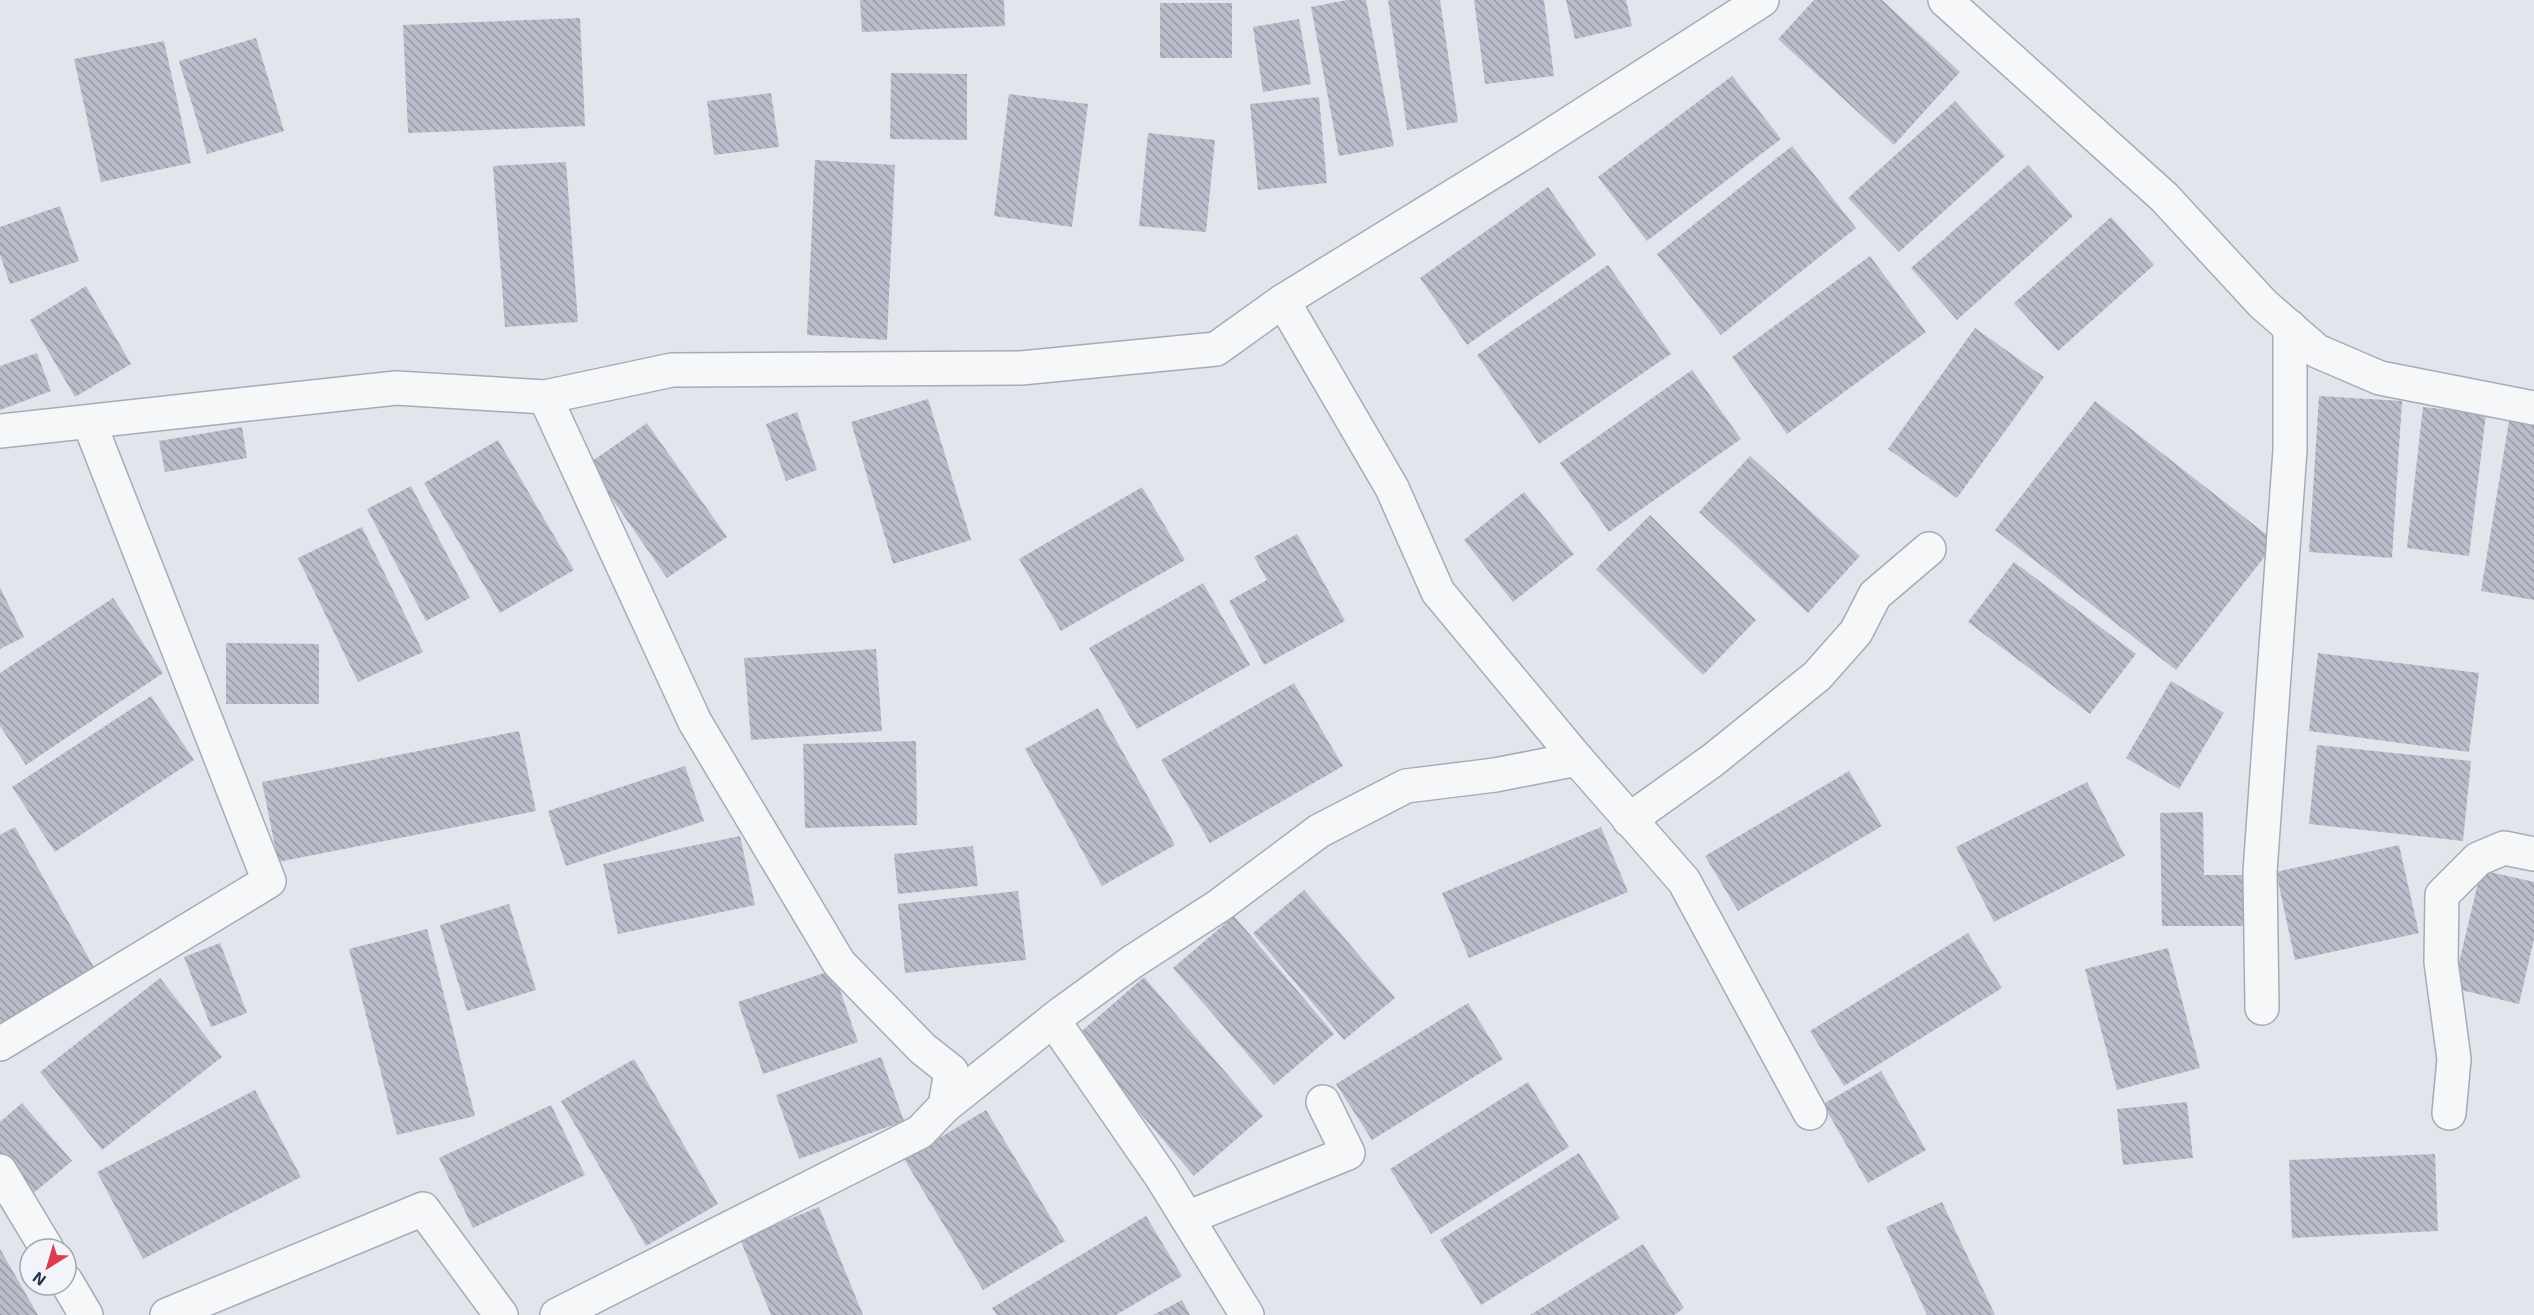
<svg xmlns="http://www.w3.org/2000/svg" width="2534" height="1315" font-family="'Exo 2',sans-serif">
	<defs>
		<pattern id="building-back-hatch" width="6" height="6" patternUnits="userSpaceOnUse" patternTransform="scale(1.5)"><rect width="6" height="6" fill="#b9beca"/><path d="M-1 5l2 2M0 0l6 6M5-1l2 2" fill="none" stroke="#969ba6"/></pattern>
	</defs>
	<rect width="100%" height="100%" fill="#e2e5ec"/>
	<g fill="url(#building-back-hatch)">
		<polygon points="860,0 1004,0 1005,26 862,32"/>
		<polygon points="1347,0 1366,0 1394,146 1339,156 1311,7"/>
		<polygon points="1388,0 1440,0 1458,122 1407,130"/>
		<polygon points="1474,0 1544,0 1554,76 1485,84"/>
		<polygon points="1566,0 1626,0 1632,26 1575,39"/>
		<polygon points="1814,0 1882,0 1960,72 1894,145 1778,39"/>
		<rect x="1160" y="3" width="72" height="55"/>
		<polygon points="580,18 585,126 408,133 403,25"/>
		<polygon points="1299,19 1311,84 1263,92 1253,27"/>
		<polygon points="256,38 284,131 207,154 179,61"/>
		<polygon points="164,41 191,163 101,182 74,59"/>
		<polygon points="891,73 967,74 967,140 890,139"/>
		<polygon points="1732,76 1781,139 1647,241 1598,177"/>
		<polygon points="771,93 779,147 714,155 707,101"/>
		<polygon points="1009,94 1088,104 1072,227 994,216"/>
		<polygon points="1319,97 1327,183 1258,190 1250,104"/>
		<polygon points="1955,101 2005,156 1899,252 1848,198"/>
		<polygon points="1148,133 1215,140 1206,232 1139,226"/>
		<polygon points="1792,146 1856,228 1721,335 1657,254"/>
		<polygon points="815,160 895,165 887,340 807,335"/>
		<polygon points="566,162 578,322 505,327 493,166"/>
		<polygon points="2028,165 2073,216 1957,320 1911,268"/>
		<polygon points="1548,187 1596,255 1467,345 1420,278"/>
		<polygon points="60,206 79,261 10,284 0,255 0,227"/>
		<polygon points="2111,217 2154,265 2058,351 2014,303"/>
		<polygon points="1870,256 1926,332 1787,434 1732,357"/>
		<polygon points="1608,265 1671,354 1539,444 1477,355"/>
		<polygon points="86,286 131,364 75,397 30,320"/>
		<polygon points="1975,328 2044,377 1957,498 1888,449"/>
		<polygon points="37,353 51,391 0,410 0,366"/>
		<polygon points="1692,370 1741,439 1609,532 1560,463"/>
		<polygon points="2319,396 2402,401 2392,558 2309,552"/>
		<polygon points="928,399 971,540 893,564 851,422"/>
		<polygon points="2095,401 2276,542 2176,670 1995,530"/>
		<polygon points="2423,407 2486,414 2469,556 2407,548"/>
		<polygon points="797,412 817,470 786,481 766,424"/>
		<polygon points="2510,415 2534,420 2534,600 2481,591"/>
		<polygon points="647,423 727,537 667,578 588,464"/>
		<polygon points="242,427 247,458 165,472 159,441"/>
		<polygon points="498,440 574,570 500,613 424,483"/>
		<polygon points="1750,456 1860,556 1808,613 1699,512"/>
		<polygon points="411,486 470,598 426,621 367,509"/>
		<polygon points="1142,487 1185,560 1061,631 1019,559"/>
		<polygon points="1524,492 1574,554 1513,602 1464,540"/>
		<polygon points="1650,515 1756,620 1703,675 1596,569"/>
		<polygon points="362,527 423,652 358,682 298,558"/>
		<polygon points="1297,534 1345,621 1264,665 1229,601 1267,580 1254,557"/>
		<polygon points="2014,562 2136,654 2090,714 1968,622"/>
		<polygon points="1203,583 1250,665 1137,729 1089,648"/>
		<polygon points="0,587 24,637 0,649"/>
		<polygon points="113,598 163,673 26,765 0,726 0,673"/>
		<polygon points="226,643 319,644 319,704 226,704"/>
		<polygon points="876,649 882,731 751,740 744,658"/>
		<polygon points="2318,653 2479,673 2469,752 2309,731"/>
		<polygon points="2171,681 2224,713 2179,789 2126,758"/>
		<polygon points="1294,683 1343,766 1210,843 1161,760"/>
		<polygon points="151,696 194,760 55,852 12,787"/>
		<polygon points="1098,708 1175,845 1102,886 1025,749"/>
		<polygon points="519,731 536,811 278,862 262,782"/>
		<polygon points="916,741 917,825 805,828 803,744"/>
		<polygon points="2317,745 2471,761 2463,841 2309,824"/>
		<polygon points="685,766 704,821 566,866 548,811"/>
		<polygon points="1849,771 1882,826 1738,911 1705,856"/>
		<polygon points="2087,782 2125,856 1994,922 1956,847"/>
		<polygon points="2203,812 2204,875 2256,875 2257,926 2162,926 2160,813"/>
		<polygon points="15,827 101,980 0,1036 0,835"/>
		<polygon points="1601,827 1628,892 1469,958 1442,893"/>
		<polygon points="740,836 755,905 618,934 603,864"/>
		<polygon points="2399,845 2419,933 2295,960 2276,872"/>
		<polygon points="973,846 978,886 898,894 894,854"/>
		<polygon points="2481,870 2534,882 2534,939 2519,1004 2453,988"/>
		<polygon points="1304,890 1395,998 1344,1040 1253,933"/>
		<polygon points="1018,891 1026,960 905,973 898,904"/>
		<polygon points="509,904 536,990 467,1011 440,925"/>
		<polygon points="1234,916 1334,1034 1274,1085 1173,968"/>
		<polygon points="427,929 475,1116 397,1135 349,949"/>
		<polygon points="1968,933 2002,988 1844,1086 1810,1031"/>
		<polygon points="220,943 247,1013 211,1027 184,957"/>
		<polygon points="2168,948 2200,1068 2117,1090 2085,969"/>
		<polygon points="833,970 858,1042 763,1074 738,1002"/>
		<polygon points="1144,977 1263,1116 1194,1176 1075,1037"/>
		<polygon points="160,978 222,1057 102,1150 40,1072"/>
		<polygon points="1468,1003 1503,1059 1372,1140 1336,1084"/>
		<polygon points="881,1057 904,1121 799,1159 776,1095"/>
		<polygon points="634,1059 718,1204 646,1246 561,1101"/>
		<polygon points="1881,1071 1926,1150 1868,1183 1823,1104"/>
		<polygon points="1528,1082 1569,1147 1431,1234 1390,1169"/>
		<polygon points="255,1090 301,1177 143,1259 97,1172"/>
		<polygon points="2187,1102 2193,1158 2123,1165 2117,1109"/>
		<polygon points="22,1103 72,1161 30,1196 0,1160 0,1122"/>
		<polygon points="551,1105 585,1175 473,1228 439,1158"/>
		<polygon points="986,1110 1065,1241 983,1290 904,1159"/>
		<polygon points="1579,1153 1620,1218 1481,1305 1440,1240"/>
		<polygon points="2435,1154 2438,1231 2292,1238 2289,1160"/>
		<polygon points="1942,1202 1995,1315 1927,1315 1886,1227"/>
		<polygon points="819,1207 863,1315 771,1315 740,1239"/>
		<polygon points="1146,1216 1182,1276 1116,1315 997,1315 992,1308"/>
		<polygon points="1643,1244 1684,1308 1674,1315 1530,1315"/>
		<polygon points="0,1249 38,1315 0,1315"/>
		<polygon points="1182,1300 1190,1315 1153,1315"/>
	</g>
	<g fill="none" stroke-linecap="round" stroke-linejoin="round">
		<defs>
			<g id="street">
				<polyline points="1945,0 2164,197 2263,304 2317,351 2380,378 2534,408"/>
				<polyline points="1283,301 1392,488 1438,592 1577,759 1684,881 1810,1113"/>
				<polyline points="545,397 695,722 839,963 923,1049 951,1071 945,1106 920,1132 557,1315"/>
				<polyline points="0,431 396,388 545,397 672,370 1021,368 1216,349 1283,301 1528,150 1762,0"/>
				<polyline points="1629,820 1713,760 1817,676 1856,632 1875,595 1929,549"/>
				<polyline points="2262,1008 2260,872 2290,450 2290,327"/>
				<polyline points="1053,1020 1161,1176 1247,1315"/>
				<polyline points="0,1044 269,881 89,422"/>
				<polyline points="945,1106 1062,1013 1132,962 1220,905 1319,831 1406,786 1495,775 1577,759"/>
				<polyline points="2449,1113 2454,1059 2441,962 2442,895 2478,859 2504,848 2534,854"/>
				<polyline points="0,1171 47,1249"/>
				<polyline points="1187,1218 1348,1153 1323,1102"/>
				<polyline points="66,1281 86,1315"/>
				<polyline points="167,1315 423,1209 501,1315"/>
			</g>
		</defs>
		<use href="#street" stroke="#a6abb7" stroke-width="36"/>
		<use href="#street" stroke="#f5f7f9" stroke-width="33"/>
	</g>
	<g transform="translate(48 1267) rotate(217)"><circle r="28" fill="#f2f4f9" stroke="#a1a6b1" stroke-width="1.5"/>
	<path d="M0-4.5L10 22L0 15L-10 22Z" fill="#db3d4c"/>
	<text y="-9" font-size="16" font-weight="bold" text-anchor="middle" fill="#283145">N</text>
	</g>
</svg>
